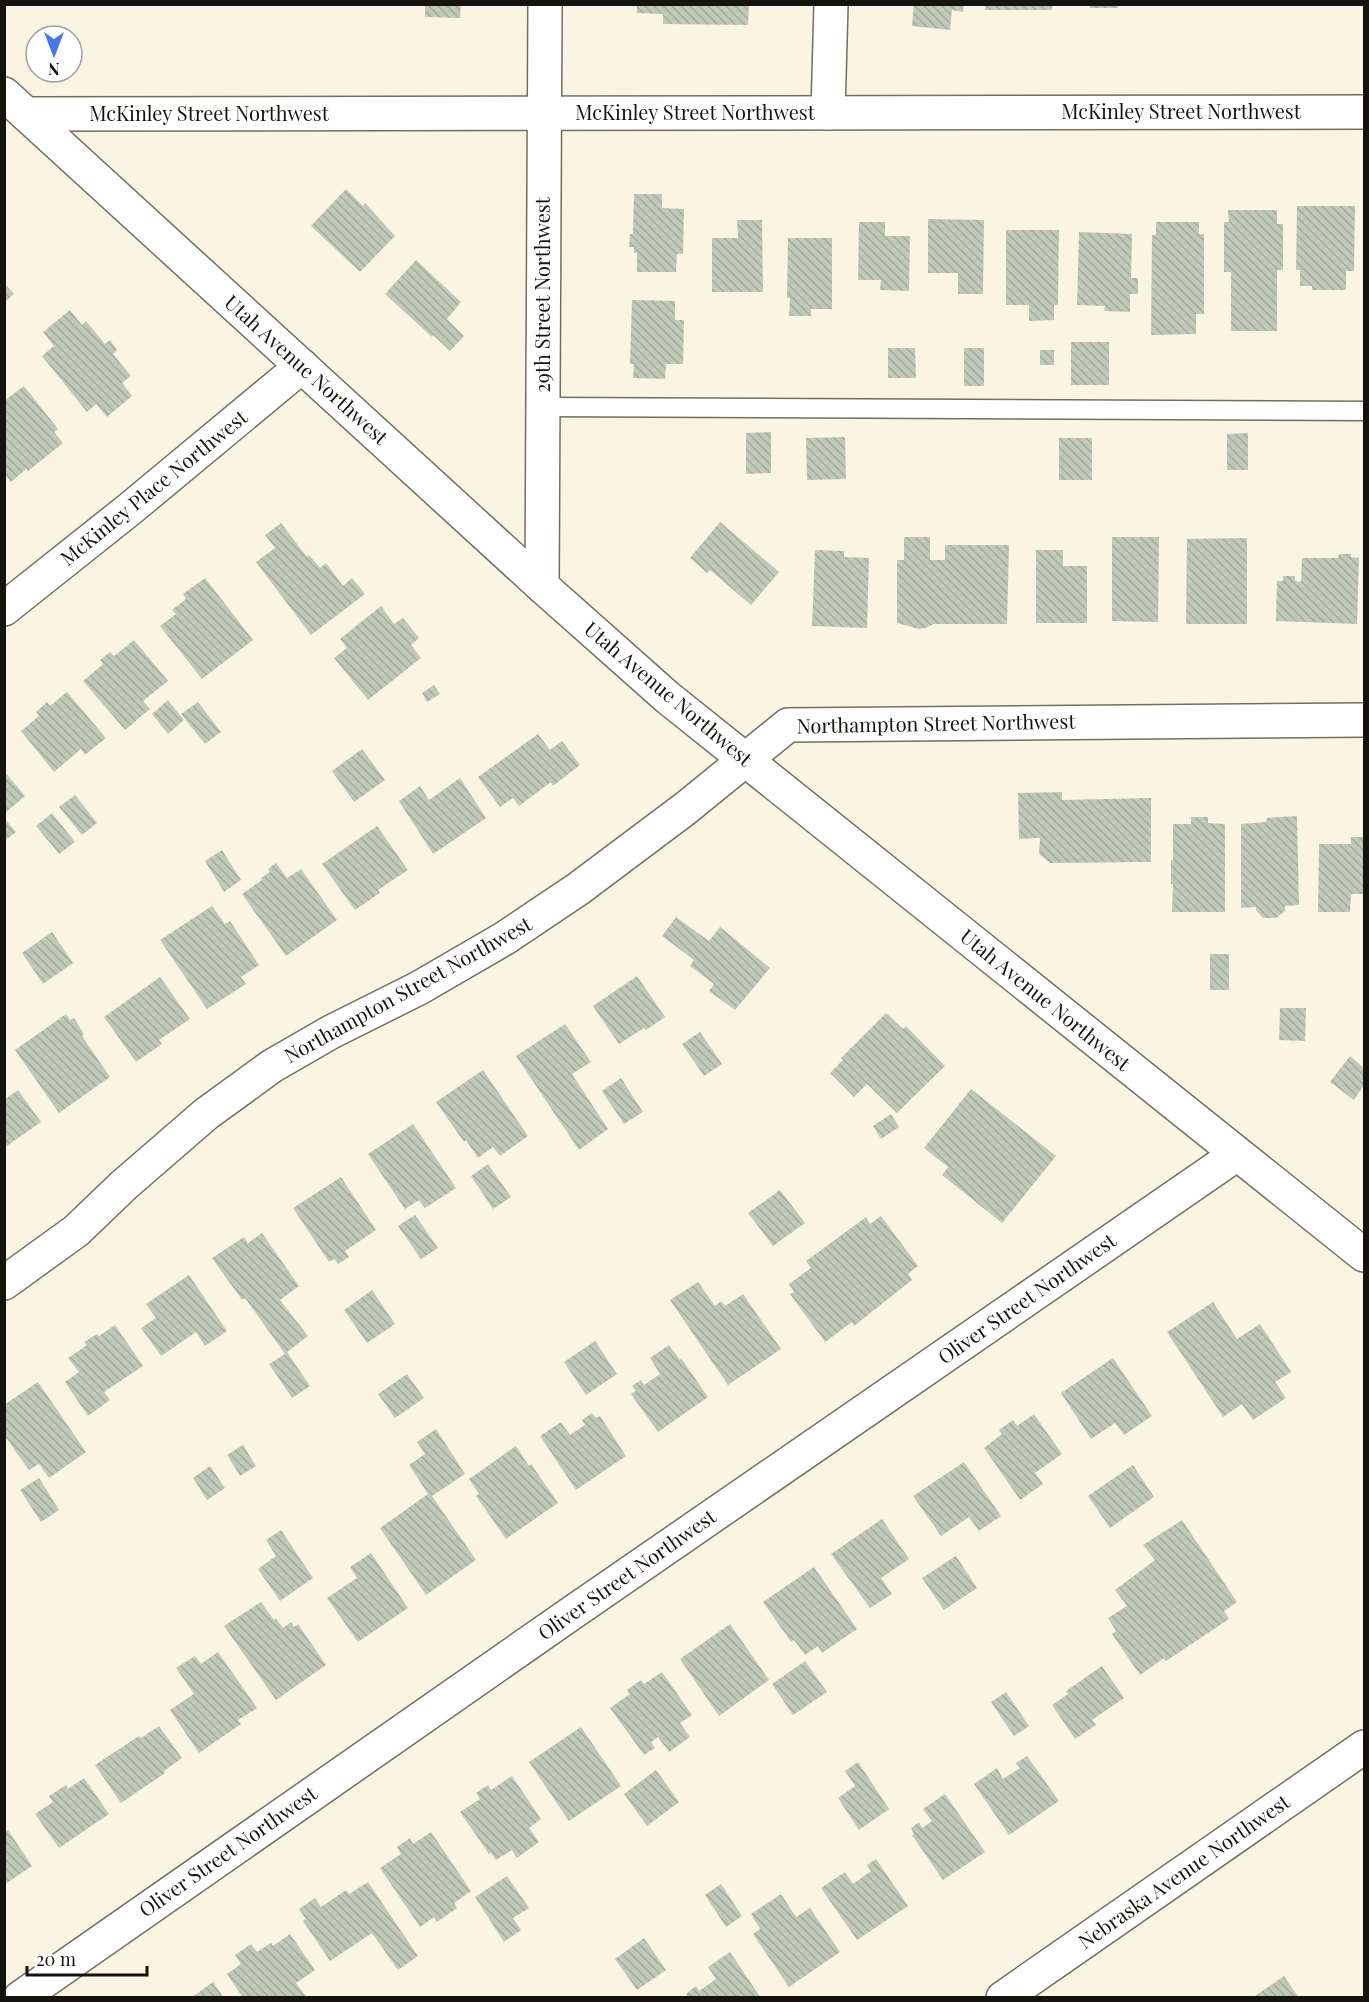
<svg xmlns="http://www.w3.org/2000/svg" width="1369" height="2002" font-family="'Playfair Display',serif">
	<defs>
		<pattern id="building-back-hatch" width="6" height="6" patternUnits="userSpaceOnUse" patternTransform="scale(1.5)"><rect width="6" height="6" fill="#c0c9b8"/><path d="M-1 5l2 2M0 0l6 6M5-1l2 2" fill="none" stroke="#a4ac9d"/></pattern>
	</defs>
	<rect width="100%" height="100%" fill="#faf5e2"/>
	<g fill="url(#building-back-hatch)">
		<polygon points="425,4 461,4 460,18 425,17"/>
		<polygon points="637,4 749,4 748,25 663,24 663,14 637,13"/>
		<polygon points="914,4 964,4 963,12 952,10 950,30 912,26"/>
		<rect x="985" y="4" width="67" height="6"/>
		<rect x="1090" y="4" width="28" height="4"/>
		<polygon points="346,189 363,206 365,203 395,236 360,272 311,226"/>
		<polygon points="634,194 662,194 662,208 684,209 683,254 677,254 676,272 637,272 637,253 634,253 634,247 629,247 630,234 633,234"/>
		<polygon points="1297,206 1355,206 1354,271 1346,271 1346,290 1312,290 1312,286 1300,286 1300,270 1296,270"/>
		<polygon points="1228,210 1277,210 1277,224 1283,224 1283,270 1277,270 1277,331 1231,331 1231,272 1224,272 1224,222 1229,222"/>
		<polygon points="928,219 984,220 983,294 958,294 958,273 928,273"/>
		<polygon points="737,220 762,220 763,292 712,292 712,238 738,238"/>
		<polygon points="859,222 885,222 885,236 910,236 909,291 880,290 881,280 858,280"/>
		<polygon points="1156,222 1199,222 1199,234 1204,234 1204,314 1196,314 1196,334 1151,335 1152,235 1156,235"/>
		<polygon points="1006,230 1059,230 1058,305 1054,305 1054,320 1029,321 1029,305 1006,305"/>
		<polygon points="1079,232 1132,234 1131,278 1138,278 1138,294 1130,294 1130,312 1104,311 1105,306 1077,305"/>
		<polygon points="788,238 832,238 832,309 811,309 811,316 789,316 790,298 787,298"/>
		<polygon points="416,260 461,302 447,319 464,336 450,351 433,335 432,337 385,294"/>
		<polygon points="4,283 14,294 4,303"/>
		<polygon points="632,300 675,301 675,320 684,320 683,364 666,364 665,379 633,378 634,364 630,364"/>
		<polygon points="70,310 82,325 86,321 105,344 110,340 117,350 113,354 131,376 122,383 132,396 107,417 96,404 87,412 42,356 54,346 43,332"/>
		<rect x="1071" y="342" width="38" height="43"/>
		<polygon points="888,348 915,348 916,378 888,378"/>
		<rect x="964" y="348" width="20" height="38"/>
		<rect x="1040" y="350" width="14" height="15"/>
		<polygon points="24,386 58,429 54,432 63,443 28,471 26,469 11,482 4,474 4,401"/>
		<polygon points="771,432 771,473 746,474 746,433"/>
		<polygon points="1248,433 1248,470 1227,470 1227,434"/>
		<polygon points="845,437 846,479 807,480 806,438"/>
		<rect x="1059" y="438" width="33" height="42"/>
		<polygon points="720,522 779,572 751,605 710,570 707,573 690,558"/>
		<polygon points="281,523 307,557 309,555 320,568 326,563 343,586 352,578 365,594 311,635 256,562 275,548 265,535"/>
		<polygon points="904,537 930,537 930,560 945,560 945,545 1009,545 1007,624 934,624 925,628 919,629 897,623 897,560 904,560"/>
		<polygon points="1112,537 1159,537 1158,622 1112,621"/>
		<polygon points="1247,538 1247,624 1186,624 1187,539"/>
		<polygon points="815,550 844,551 844,557 869,558 867,628 812,626"/>
		<polygon points="1036,550 1063,550 1063,566 1087,566 1087,623 1036,623"/>
		<polygon points="1339,554 1351,554 1351,557 1359,558 1357,624 1276,621 1277,581 1283,581 1283,576 1295,576 1295,581 1301,582 1302,558 1338,558"/>
		<polygon points="205,578 253,640 202,679 160,626 176,614 172,610 186,599 183,594"/>
		<polygon points="381,606 394,624 403,618 419,638 411,645 421,658 368,700 334,658 347,648 340,639"/>
		<polygon points="134,640 168,681 143,701 150,709 125,730 83,681 103,664 100,660 110,652 114,656"/>
		<polygon points="434,685 440,694 427,702 422,693"/>
		<polygon points="67,692 106,738 85,755 81,749 54,772 21,731 39,716 36,712 47,702 50,706"/>
		<polygon points="168,700 184,720 168,734 152,714"/>
		<polygon points="198,702 221,732 205,744 181,714"/>
		<polygon points="538,734 550,750 562,741 580,765 553,786 551,782 519,806 513,798 500,807 478,777"/>
		<polygon points="362,749 385,780 354,802 332,771"/>
		<polygon points="5,772 25,796 5,813"/>
		<polygon points="460,778 486,818 433,854 399,801 420,786 429,800"/>
		<polygon points="1062,792 1062,800 1151,798 1151,862 1050,863 1039,854 1040,838 1019,839 1018,793"/>
		<polygon points="75,795 97,823 82,835 59,807"/>
		<polygon points="52,813 75,842 59,854 36,826"/>
		<polygon points="1297,816 1299,905 1285,906 1285,911 1276,918 1263,918 1256,910 1256,907 1241,908 1241,824 1266,822 1267,818"/>
		<polygon points="1191,817 1208,817 1208,823 1225,824 1225,912 1172,912 1173,884 1171,884 1171,860 1173,860 1173,824 1191,824"/>
		<polygon points="4,818 16,832 4,841"/>
		<polygon points="377,826 408,870 378,890 380,893 355,910 322,864"/>
		<polygon points="1351,837 1364,837 1364,894 1351,894 1350,912 1318,912 1319,844 1351,844"/>
		<polygon points="222,850 241,880 224,892 205,861"/>
		<polygon points="276,863 287,878 301,869 337,920 286,956 242,894 262,880 261,878 270,872 268,869"/>
		<polygon points="212,906 225,924 230,921 259,965 241,977 246,984 207,1009 160,940"/>
		<polygon points="676,917 709,941 720,927 770,968 735,1010 709,991 714,984 690,966 694,960 662,936"/>
		<polygon points="52,932 73,963 43,984 22,953"/>
		<rect x="1210" y="954" width="19" height="36"/>
		<polygon points="637,976 665,1017 646,1030 644,1028 619,1044 593,1006"/>
		<polygon points="160,977 190,1019 159,1040 162,1044 136,1062 104,1017"/>
		<polygon points="1280,1008 1306,1008 1305,1041 1279,1040"/>
		<polygon points="886,1013 903,1029 906,1026 945,1066 897,1113 867,1084 854,1097 830,1073 843,1060 841,1058"/>
		<polygon points="66,1014 70,1020 74,1018 84,1034 82,1036 110,1077 59,1113 15,1050"/>
		<polygon points="565,1024 591,1062 572,1074 608,1129 579,1150 516,1056"/>
		<polygon points="700,1032 722,1064 704,1076 682,1044"/>
		<polygon points="1350,1056 1364,1068 1364,1085 1354,1100 1330,1082"/>
		<polygon points="483,1070 528,1136 500,1156 493,1147 478,1158 466,1140 464,1142 436,1102"/>
		<polygon points="621,1078 643,1112 624,1124 602,1091"/>
		<polygon points="971,1089 1056,1156 1002,1223 942,1175 948,1167 924,1148"/>
		<polygon points="18,1090 41,1122 4,1148 4,1100"/>
		<polygon points="891,1114 899,1127 881,1139 873,1126"/>
		<polygon points="413,1124 456,1188 425,1208 419,1200 405,1209 368,1154"/>
		<polygon points="488,1164 511,1197 493,1209 471,1176"/>
		<polygon points="341,1177 376,1230 345,1251 349,1257 338,1264 334,1259 329,1262 293,1208"/>
		<polygon points="780,1190 805,1223 773,1246 748,1213"/>
		<polygon points="415,1215 438,1248 421,1259 398,1226"/>
		<polygon points="881,1216 918,1266 908,1274 912,1280 854,1326 852,1322 825,1342 790,1294 794,1292 789,1284 811,1268 806,1261 866,1217 870,1224"/>
		<polygon points="262,1233 299,1286 280,1300 308,1336 287,1352 310,1386 292,1398 269,1364 285,1354 245,1298 242,1300 212,1258 244,1237 248,1243"/>
		<polygon points="189,1275 227,1331 205,1346 196,1332 161,1356 141,1328 156,1318 146,1304"/>
		<polygon points="698,1282 715,1306 721,1301 725,1306 743,1294 781,1349 728,1385 670,1300"/>
		<polygon points="372,1290 395,1324 367,1343 344,1310"/>
		<polygon points="1213,1302 1237,1339 1260,1324 1291,1372 1275,1382 1286,1398 1253,1420 1242,1404 1223,1417 1167,1332"/>
		<polygon points="115,1325 143,1366 104,1392 110,1400 88,1416 65,1382 79,1372 68,1358 87,1345 84,1342 97,1334 99,1336"/>
		<polygon points="595,1341 617,1374 586,1395 564,1362"/>
		<polygon points="669,1345 680,1360 681,1358 708,1397 658,1432 631,1394 636,1391 632,1386 641,1380 644,1385 660,1374 650,1358"/>
		<polygon points="1113,1358 1152,1416 1124,1435 1115,1423 1091,1439 1061,1393"/>
		<polygon points="407,1374 424,1398 395,1418 378,1394"/>
		<polygon points="38,1382 86,1452 49,1478 39,1464 29,1470 4,1435 4,1405"/>
		<polygon points="592,1413 596,1418 600,1416 626,1456 576,1490 540,1436 561,1422 570,1435 585,1425 582,1420"/>
		<polygon points="1034,1414 1062,1454 1035,1473 1043,1484 1020,1500 984,1448 1002,1434 999,1430 1013,1420 1017,1426"/>
		<polygon points="436,1429 465,1474 432,1496 476,1560 426,1595 380,1528 428,1494 409,1465 425,1454 417,1442"/>
		<polygon points="243,1445 256,1466 240,1476 227,1455"/>
		<polygon points="516,1446 529,1466 531,1464 558,1503 506,1539 476,1496 479,1494 469,1479"/>
		<polygon points="964,1462 1001,1516 979,1531 969,1517 941,1536 913,1496"/>
		<polygon points="1133,1465 1154,1497 1110,1528 1088,1496"/>
		<polygon points="210,1466 225,1488 207,1500 193,1478"/>
		<polygon points="39,1478 59,1510 41,1522 20,1490"/>
		<polygon points="882,1519 909,1559 881,1578 892,1594 870,1608 831,1554"/>
		<polygon points="1182,1520 1237,1602 1224,1611 1229,1619 1166,1661 1164,1658 1140,1675 1112,1634 1116,1631 1108,1618 1127,1606 1115,1590 1155,1560 1143,1545"/>
		<polygon points="281,1530 313,1578 280,1601 258,1569 276,1556 266,1540"/>
		<polygon points="371,1553 408,1608 358,1642 327,1598 357,1578 350,1567"/>
		<polygon points="956,1556 977,1588 944,1610 922,1578"/>
		<polygon points="814,1567 857,1629 822,1653 818,1646 805,1655 794,1640 791,1642 763,1602"/>
		<polygon points="261,1602 274,1620 276,1618 283,1628 291,1622 294,1627 298,1624 326,1665 276,1700 224,1626"/>
		<polygon points="730,1624 769,1680 719,1716 680,1659"/>
		<polygon points="218,1652 257,1708 238,1720 241,1724 199,1753 170,1710 194,1694 176,1668 195,1656 201,1664"/>
		<polygon points="805,1661 827,1692 793,1715 772,1684"/>
		<polygon points="1102,1666 1124,1698 1092,1720 1096,1725 1075,1739 1052,1705 1068,1694 1066,1691"/>
		<polygon points="662,1672 692,1715 680,1723 690,1737 669,1752 658,1737 651,1742 655,1748 644,1755 610,1708 630,1694 627,1690 641,1680 644,1684"/>
		<polygon points="1006,1692 1029,1726 1014,1736 991,1702"/>
		<polygon points="159,1726 182,1758 164,1771 165,1773 121,1803 95,1765 139,1736 141,1738"/>
		<polygon points="581,1727 621,1786 569,1821 529,1762"/>
		<polygon points="1027,1756 1059,1801 1009,1835 974,1784 997,1768 1003,1779 1020,1768 1016,1763"/>
		<polygon points="858,1762 889,1809 859,1830 838,1798 855,1786 845,1771"/>
		<polygon points="656,1770 679,1802 647,1826 624,1794"/>
		<polygon points="512,1776 541,1819 529,1828 539,1842 517,1858 512,1850 496,1860 491,1853 489,1854 460,1812 480,1799 476,1793 488,1785 491,1790"/>
		<polygon points="84,1778 109,1814 59,1848 35,1814 53,1802 49,1796 66,1785 68,1789"/>
		<polygon points="945,1794 985,1852 943,1880 912,1835 914,1834 911,1828 919,1822 922,1828 932,1821 923,1809"/>
		<polygon points="8,1830 32,1866 4,1885 4,1833"/>
		<polygon points="431,1832 471,1891 454,1903 457,1908 437,1922 434,1917 420,1927 380,1868 401,1854 397,1847 410,1838 413,1844"/>
		<polygon points="876,1859 908,1906 857,1940 821,1888 845,1872 853,1884 871,1871 867,1865"/>
		<polygon points="507,1876 529,1908 513,1918 521,1930 504,1942 475,1897"/>
		<polygon points="368,1882 418,1956 398,1970 372,1933 330,1961 303,1921 306,1919 299,1909 315,1898 321,1907 346,1890 349,1894"/>
		<polygon points="721,1884 742,1916 726,1927 705,1895"/>
		<polygon points="781,1894 796,1917 810,1908 840,1952 789,1987 753,1934 760,1929 751,1914"/>
		<polygon points="290,1934 315,1970 296,1983 307,1998 243,1998 227,1974 241,1964 235,1955 251,1944 257,1952 271,1943 273,1946"/>
		<polygon points="644,1938 666,1970 637,1990 615,1959"/>
		<polygon points="730,1952 761,1998 688,1998 686,1994 696,1986 699,1991 716,1979 708,1967"/>
		<polygon points="1284,1976 1299,1998 1252,1998"/>
		<polygon points="213,1982 224,1998 191,1998"/>
	</g>
	<g fill="none" stroke-linecap="round" stroke-linejoin="round">
		<defs>
			<polyline id="service" points="543,407 1364,411"/>
			<g id="minor">
				<polyline points="828,113 831,4"/>
				<polyline points="26,114 1364,112"/>
				<polyline points="542,586 545,4"/>
				<polyline points="4,609 131,508 302,366"/>
				<polyline points="4,1283 76,1231 124,1185 206,1114 272,1066 331,1032 419,988 505,938 578,889 686,808 788,725 1364,720"/>
				<polyline points="20,1998 566,1617 1237,1154"/>
			</g>
			<g id="tertiary">
				<polyline points="4,94 542,586 667,697 1364,1255"/>
				<polyline points="1003,1998 1364,1747"/>
			</g>
		</defs>
		<use href="#service" stroke="#736f5e" stroke-width="21"/>
		<use href="#minor" stroke="#736f5e" stroke-width="36"/>
		<use href="#tertiary" stroke="#736f5e" stroke-width="36"/>
		<use href="#service" stroke="#fff" stroke-width="18"/>
		<use href="#minor" stroke="#fff" stroke-width="33"/>
		<use href="#tertiary" stroke="#fff" stroke-width="33"/>
	</g>
	<g text-anchor="middle" stroke-width="5" stroke-linejoin="round" paint-order="stroke">
		<g font-size="20" fill="#15130d" stroke="#fff">
			<text x="1181" y="119">McKinley Street Northwest</text>
			<text x="695" y="120">McKinley Street Northwest</text>
			<text x="209" y="121">McKinley Street Northwest</text>
			<text transform="translate(543 295) rotate(-90)" y="7">29th Street Northwest</text>
			<text transform="translate(306 370) rotate(42)" y="7">Utah Avenue Northwest</text>
			<text transform="translate(154 488) rotate(-39)" y="7">McKinley Place Northwest</text>
			<text transform="translate(668 694) rotate(40)" y="7">Utah Avenue Northwest</text>
			<text transform="translate(936 724) rotate(-1)" y="7">Northampton Street Northwest</text>
			<text transform="translate(408 990) rotate(-29)" y="7">Northampton Street Northwest</text>
			<text transform="translate(1045 1000) rotate(39)" y="7">Utah Avenue Northwest</text>
			<text transform="translate(1027 1299) rotate(-35)" y="7">Oliver Street Northwest</text>
			<text transform="translate(627 1575) rotate(-35)" y="7">Oliver Street Northwest</text>
			<text transform="translate(228 1852) rotate(-35)" y="7">Oliver Street Northwest</text>
			<text transform="translate(1184 1872) rotate(-35)" y="7">Nebraska Avenue Northwest</text>
		</g>
	</g>
	<rect width="1369" height="2002" fill="none" stroke="#15130d" stroke-width="12"/>
	<g transform="translate(54 54) rotate(180)"><circle r="28" fill="#ffffff" stroke="#a1a19e" stroke-width="1.5"/>
	<path d="M0-4.5L10 22L0 15L-10 22Z" fill="#4777e9"/>
	<text y="-9" font-size="16" font-weight="bold" text-anchor="middle" fill="#15130d">N</text>
	</g>
	<path d="M27 1966v9h120v-9" fill="none" stroke="#15130d" stroke-width="3"/>
	<text x="36" y="1966" font-size="18" fill="#15130d" stroke="#ffffff" stroke-width="4.5" paint-order="stroke">20 m</text>
</svg>
